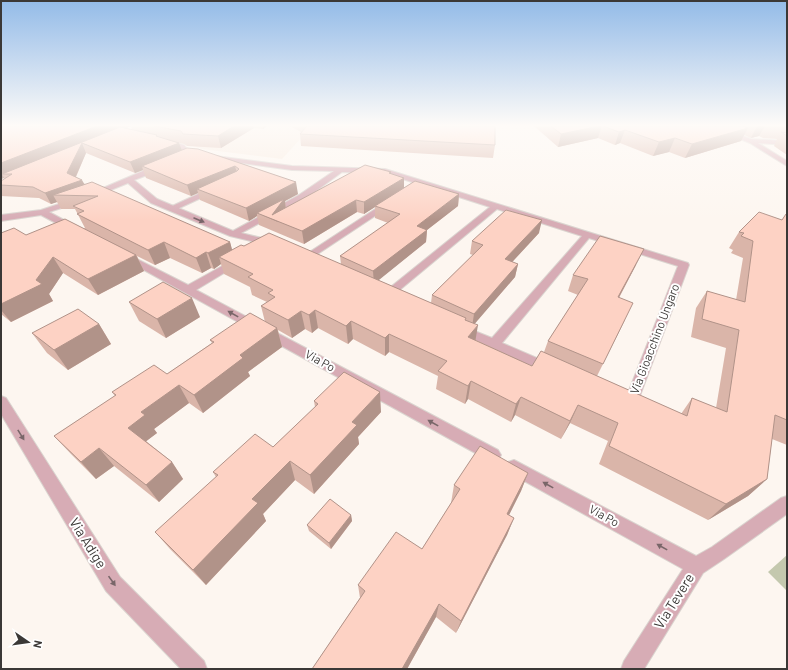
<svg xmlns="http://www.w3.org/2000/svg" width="788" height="670" font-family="Barlow,sans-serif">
	<rect width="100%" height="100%" fill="#fdf6f0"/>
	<polygon fill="#f8eadf" points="152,126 312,126 282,159 202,149 172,139"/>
	<polygon fill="#c4c8ae" points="787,555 787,591 768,572"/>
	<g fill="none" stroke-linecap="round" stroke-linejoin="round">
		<defs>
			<polygon id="service" points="209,189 215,189 216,191 175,210 172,210 168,208"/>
			<g id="minor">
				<polygon points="708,126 716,126 751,139 787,141 787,145 758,143 787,161 787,166 750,143"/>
				<polygon points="165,140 184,145 192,155 187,156 180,147 163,143 163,141"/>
				<path d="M 215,156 L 292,166 L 385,169 L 688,263 L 689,265 L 635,409 C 628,411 623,410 620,403 L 622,399 L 626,398 L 678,266 L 589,238 L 502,343 L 553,365 L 554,368 L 553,371 L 548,373 L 458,333 L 456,330 L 458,327 L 462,326 L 492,338 L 582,236 L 497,209 L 390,298 L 386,299 L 381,296 L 382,294 L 490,207 L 384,173 L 342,172 L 305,199 L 241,233 L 274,241 L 276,243 L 274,245 L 271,246 L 230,236 L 151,203 L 128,183 L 96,196 L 93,196 L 89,194 L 157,165 L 163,165 L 163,169 L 134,180 L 157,199 L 233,231 L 299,195 L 334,171 L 292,170 L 213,159 L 213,157 Z"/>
				<polygon points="74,199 77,199 77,203 49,212 75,226 76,228 75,230 69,230 41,215 1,221 1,215 41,210"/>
				<polygon points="386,202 389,202 393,204 307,261 304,262 299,259"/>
				<polygon points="127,254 188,285 233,260 239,260 241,262 239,264 196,290 498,450 501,455 498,460 493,462 488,460 124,259 122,257 124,255"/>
				<polygon points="1,396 6,398 120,577 204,661 207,669 181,669 106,591 1,414"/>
				<polygon points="514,460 696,556 712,547 781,498 787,496 787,514 724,559 703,573 644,669 621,669 624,661 683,569 508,472 506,467 508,462"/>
			</g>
		</defs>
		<use href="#service" stroke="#dad4cf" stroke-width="2"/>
		<use href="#minor" stroke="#dad4cf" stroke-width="2"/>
		<use href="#service" fill="#d7acb5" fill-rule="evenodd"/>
		<use href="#minor" fill="#d7acb5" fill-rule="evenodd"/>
	</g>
	<g fill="#dab5a9" fill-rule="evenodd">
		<path d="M 1,126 L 267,126 L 263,129 L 254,128 L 221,148 L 187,146 L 184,144 L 171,141 L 179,143 L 182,150 L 198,149 L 298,194 L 285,201 L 286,208 L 391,172 L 391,174 L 404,178 L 404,188 L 459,194 L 458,206 L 427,230 L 426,242 L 378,280 L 431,303 L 432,295 L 473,255 L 470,254 L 472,241 L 539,233 L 512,262 L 518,264 L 515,277 L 474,324 L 476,340 L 532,366 L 544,352 L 548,341 L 578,295 L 568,291 L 573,275 L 636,265 L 619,298 L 625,320 L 597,376 L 681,414 L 692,398 L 716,408 L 726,348 L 691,337 L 696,308 L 707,291 L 736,300 L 743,258 L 731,253 L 733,250 L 729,248 L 739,232 L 782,220 L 787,214 L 787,445 L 772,439 L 767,479 L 748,496 L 708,520 L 599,464 L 608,441 L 570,423 L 561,439 L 515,415 L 511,422 L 468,399 L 465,404 L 436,389 L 438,376 L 389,352 L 385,356 L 353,339 L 348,344 L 318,328 L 312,333 L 305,329 L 292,338 L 278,330 L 282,347 L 248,372 L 250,376 L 203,413 L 189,403 L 154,429 L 157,433 L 146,441 L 172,462 L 183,479 L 159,502 L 114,466 L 96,479 L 71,454 L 54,436 L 115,396 L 112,392 L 167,374 L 212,343 L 210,340 L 265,322 L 261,306 L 267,302 L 252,295 L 250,287 L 224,274 L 221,264 L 214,269 L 211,268 L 202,273 L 170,258 L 155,265 L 137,256 L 144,271 L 98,295 L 63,273 L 49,294 L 53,301 L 11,322 L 1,314 L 1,233 L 26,235 L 85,228 L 75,209 L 61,209 L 57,202 L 51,204 L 39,198 L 1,196 L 1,181 L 4,179 L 4,178 L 1,179 ZM 131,126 L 132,130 L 126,128 ZM 86,153 L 135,173 L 143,170 L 146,178 L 191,196 L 198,193 L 200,200 L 249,221 L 257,216 L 259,225 L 304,244 L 357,212 L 364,214 L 375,207 L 375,218 L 388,223 L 340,256 L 341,264 L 244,246 L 232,250 L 230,242 L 85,184 L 76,177 Z"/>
		<polygon points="290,126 495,126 495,145 493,158 301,146 300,134 301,132"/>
		<polygon points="534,126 787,126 787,155 774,146 777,139 763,138 759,136 751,138 744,135 741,141 685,158 669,152 653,156 620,143 615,145 598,138 558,147"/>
		<polygon points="129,302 200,317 166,338 139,321"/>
		<polygon points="99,324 111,344 68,370 47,353 32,333"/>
		<polygon points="314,401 381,412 358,437 359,444 314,494 295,480 263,514 266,521 206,585 170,549 155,532 216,477 213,472 273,447 315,407"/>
		<polygon points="528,473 521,491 509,515 514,518 507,535 456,633 436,617 407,669 312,669 360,598 358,585 422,549 451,503 454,485"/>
		<polygon points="351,515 352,521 331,549 309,531 307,525"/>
	</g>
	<g fill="#b19389">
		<polygon points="97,126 131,126 86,145 82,143 86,153 73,183 82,180 88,191 53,195 57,202 51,204 45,193 12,174 2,174 4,178 1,179 1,163"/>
		<polygon points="234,126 253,126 254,128 221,148 218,136"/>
		<polygon points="263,126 267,126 263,129"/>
		<polygon points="599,126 602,126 598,138 558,147 561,134"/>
		<polygon points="757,126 765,126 759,136 751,138"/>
		<polygon points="748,128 741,141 685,158 692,144"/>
		<polygon points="625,130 620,143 615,145 619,132"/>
		<polygon points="675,138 669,152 653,156 659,142"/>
		<polygon points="179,143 183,153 142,166 143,170 135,173 130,162"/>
		<polygon points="235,166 238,177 197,189 198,193 191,196 187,185"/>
		<polygon points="404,178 404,189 375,206 375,207 364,214 364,202"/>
		<polygon points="296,182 298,194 285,201 286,211 278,222 257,213 257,216 249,221 246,208"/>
		<polygon points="459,194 458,206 427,230 426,242 374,284 373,271 417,226"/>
		<polygon points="356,200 357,212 304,244 302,231"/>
		<polygon points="542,220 539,233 503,272 505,259"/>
		<polygon points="164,242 170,258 155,265 148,250"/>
		<polygon points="230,242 234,257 219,257 221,264 214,269 208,253"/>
		<polygon points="644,249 636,265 610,314 618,297"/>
		<polygon points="206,252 211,268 202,273 196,258"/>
		<polygon points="136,255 144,271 98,295 88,279"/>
		<polygon points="53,257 63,273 49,294 53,301 11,322 1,310 1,304 36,280"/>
		<polygon points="518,264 515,277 472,327 474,314"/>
		<polygon points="192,298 200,317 166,338 157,319"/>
		<polygon points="315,310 318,328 312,333 309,315"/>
		<polygon points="301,311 305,329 292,338 288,320"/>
		<polygon points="351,321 353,339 348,344 346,326"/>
		<polygon points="99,324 111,344 68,370 54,350"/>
		<polygon points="478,325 475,343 468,337"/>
		<polygon points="277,328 282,347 248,372 250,376 203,413 194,395 240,355"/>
		<polygon points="389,334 389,352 385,356 385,338"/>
		<polygon points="471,381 468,399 465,404 468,386"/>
		<polygon points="179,385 189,403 154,429 157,433 140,446 128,428 141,412"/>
		<polygon points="380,392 381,412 358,437 359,444 314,494 310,475 352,422"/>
		<polygon points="521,397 515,415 511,422 516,404"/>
		<polygon points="578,405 570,423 561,439"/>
		<polygon points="99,448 114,466 96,479 81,462"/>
		<polygon points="290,461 295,480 263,514 266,521 206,585 193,570 252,499"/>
		<polygon points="172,462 183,479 159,502 146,485"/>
		<polygon points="528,473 521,491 501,531 507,514"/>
		<polygon points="767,479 748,496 708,520 726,504"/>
		<polygon points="351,515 352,521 331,549 329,543"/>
		<polygon points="514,518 507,535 456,633 461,621"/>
		<polygon points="439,604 436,617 407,669 402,669"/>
	</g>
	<g fill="#fdd2c4" stroke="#b19389">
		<polygon points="1,126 97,126 1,163"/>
		<polygon points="154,126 234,126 218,136 183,134 181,131"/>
		<polygon points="307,126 495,126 495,145 300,134"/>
		<polygon points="551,126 599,126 561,134"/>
		<polygon points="603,126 742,126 748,128 692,144 675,138 659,142 625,130 619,132"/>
		<polygon points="120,127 157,135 156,136 179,143 130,162 82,143 67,173 82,180 45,193 33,187 1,185 1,181 12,174 2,174"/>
		<polygon points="781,132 787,133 787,136"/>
		<polygon points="187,148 198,149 296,182 246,208 197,189 237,171 239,169 235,166 187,185 142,166"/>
		<polygon points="365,165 391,172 389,173 404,178 364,202 356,200 302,231 257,213 284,199 272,215"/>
		<polygon points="415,181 459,194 417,226 427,230 373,271 340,256 400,214 375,206"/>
		<polygon points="92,182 230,242 208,253 206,252 196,258 164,242 148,250 77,214 84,211 73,206 98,196 53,195"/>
		<polygon points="506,210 542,220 505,259 518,264 474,314 432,295 483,245 472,241"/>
		<polygon points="759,212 782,220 786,214 787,214 787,420 775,415 767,479 726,504 609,446 618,423 578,405 570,421 521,397 516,404 471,381 468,386 438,371 447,361 389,334 385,338 351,321 346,326 315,310 309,315 301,311 288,320 261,306 275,297 268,293 273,290 248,277 253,274 219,257 241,245 244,246 269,233 466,318 465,320 478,325 468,337 532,366 541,351 687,416 692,398 727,412 739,330 702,319 707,291 745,302 753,241 741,236 744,233 739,232"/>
		<polygon points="65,219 136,255 88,279 53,257 36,280 42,284 1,304 1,233 14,228 26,235"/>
		<polygon points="600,236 644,249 618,297 633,303 603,364 548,341 588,279 573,275"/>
		<polygon points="163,282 192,298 157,319 129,302"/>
		<polygon points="78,309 99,324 54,350 32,333"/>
		<polygon points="250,313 277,328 240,355 243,358 194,395 179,385 141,412 145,415 128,428 172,462 146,485 99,448 81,462 54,436 116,395 112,392 154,365 167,374 214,342 210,340"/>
		<polygon points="344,372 380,392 352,422 357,425 310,475 290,461 252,499 258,503 193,570 155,532 218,475 213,472 255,434 273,447 318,404 314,401"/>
		<polygon points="480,446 528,473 507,514 514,518 461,621 439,604 402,669 312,669 365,591 358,585 396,532 422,549 460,489 454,485"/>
		<polygon points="330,499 351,515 329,543 307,525"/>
	</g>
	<defs><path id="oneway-solid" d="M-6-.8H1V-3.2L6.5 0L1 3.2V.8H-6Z"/></defs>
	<g fill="#796669">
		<use href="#oneway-solid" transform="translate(199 220) rotate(23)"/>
		<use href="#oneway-solid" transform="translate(233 314) rotate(-151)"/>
		<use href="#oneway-solid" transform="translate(433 423) rotate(-151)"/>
		<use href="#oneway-solid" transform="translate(21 435) rotate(58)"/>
		<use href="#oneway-solid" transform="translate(548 485) rotate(-151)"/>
		<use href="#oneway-solid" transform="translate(662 547) rotate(-151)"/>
		<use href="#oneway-solid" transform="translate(112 581) rotate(55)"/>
	</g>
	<linearGradient id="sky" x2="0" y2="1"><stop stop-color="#93bbe8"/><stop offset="0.57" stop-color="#fefbf8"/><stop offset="1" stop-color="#fefbf8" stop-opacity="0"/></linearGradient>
	<rect width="788" height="220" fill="url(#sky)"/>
	<g text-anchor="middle" stroke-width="4" stroke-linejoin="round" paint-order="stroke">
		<g font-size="12" fill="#3b3836" stroke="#fff">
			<text transform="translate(655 339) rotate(-69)" y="4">Via Gioacchino Ungaro</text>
			<text transform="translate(320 361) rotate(29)" y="4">Via Po</text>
			<text transform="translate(604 516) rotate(29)" y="4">Via Po</text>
		</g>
		<g font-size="14" fill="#3b3836" stroke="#fff">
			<text transform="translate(88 543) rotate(58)" y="5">Via Adige</text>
			<text transform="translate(674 601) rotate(-58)" y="5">Via Tevere</text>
		</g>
	</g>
	<rect width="788" height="670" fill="none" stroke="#3b3836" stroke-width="4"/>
	<g transform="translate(28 642) rotate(103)" stroke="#ffffff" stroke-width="3" paint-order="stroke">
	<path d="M0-3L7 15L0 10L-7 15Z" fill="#3b3836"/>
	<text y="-6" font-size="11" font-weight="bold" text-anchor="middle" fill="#3b3836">N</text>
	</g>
</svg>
